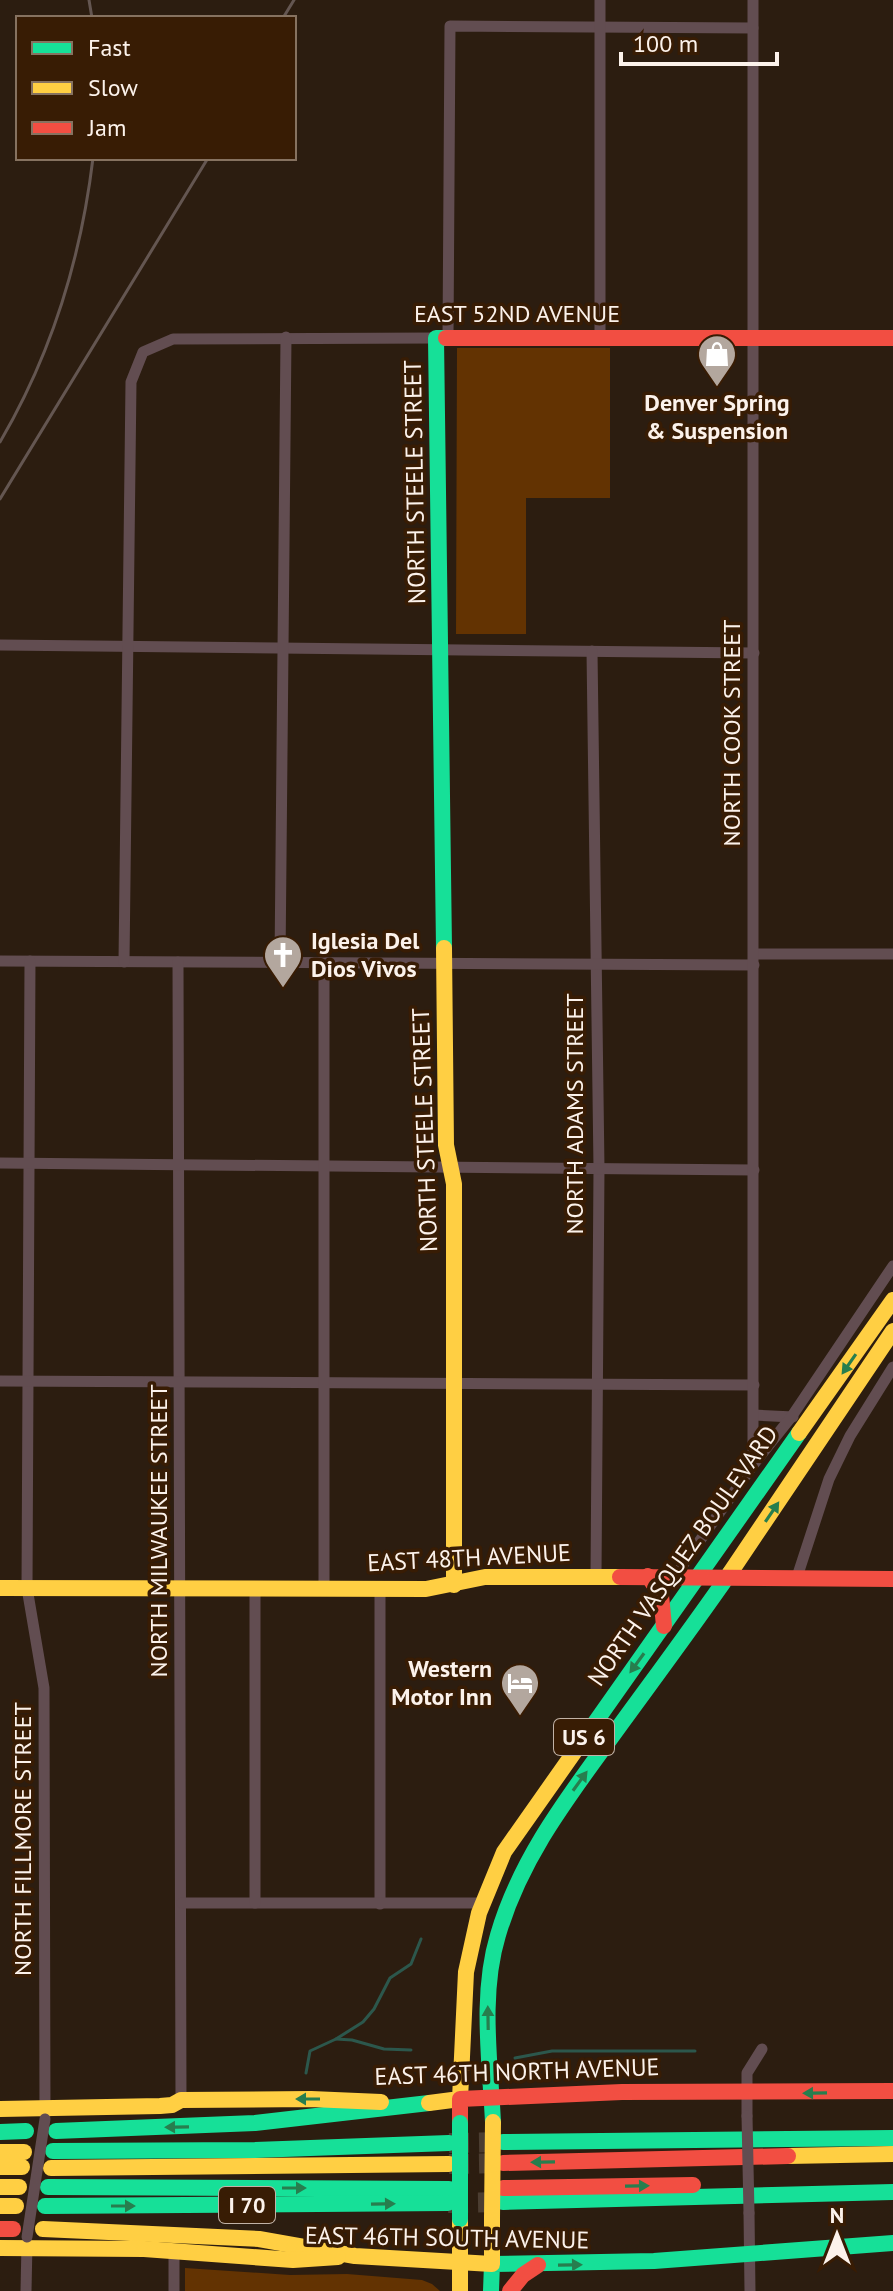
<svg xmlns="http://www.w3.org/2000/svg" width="893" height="2291" font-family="'PT Sans',sans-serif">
	<rect width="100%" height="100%" fill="#2c1d10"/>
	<g fill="#633302">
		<polygon points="457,348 610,348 610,498 526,498 526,634 456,634"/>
		<polygon points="185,2268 290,2275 347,2274 422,2280 432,2284 440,2291 185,2291"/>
	</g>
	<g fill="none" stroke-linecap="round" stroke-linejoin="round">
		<g stroke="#2c574c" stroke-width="3">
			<polyline points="336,2039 352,2040 384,2049 411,2050"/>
			<polyline points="515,2058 552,2051 695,2051"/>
			<polyline points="306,2073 310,2051 336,2039 363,2022 374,2009 390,1978 411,1964 421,1939"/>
		</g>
		<g stroke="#4b3d31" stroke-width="20" stroke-dasharray="20 10" stroke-linecap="butt">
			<polyline points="449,2143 503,2142"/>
			<polyline points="449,2164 503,2163"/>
			<polyline points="448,2203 503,2202"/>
		</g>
		<g stroke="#624d51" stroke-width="11">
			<polyline points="448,338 450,26 753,28"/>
			<polyline points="600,338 600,0"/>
			<polyline points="0,645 754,653"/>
			<polyline points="592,651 599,1168 596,1576"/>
			<polyline points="754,954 893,954"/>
			<polyline points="0,961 754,965"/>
			<polyline points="30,961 27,1588 44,1688 45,2115"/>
			<polyline points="124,962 131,382 143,352 173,339 436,338"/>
			<polyline points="178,962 181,2100"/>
			<polyline points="280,962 286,337"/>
			<polyline points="0,1163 754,1170"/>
			<polyline points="0,1381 754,1385"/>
			<polyline points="754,1415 793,1417"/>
			<polyline points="753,1465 753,0"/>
			<polyline points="675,1576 753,1465 792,1416 893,1266"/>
			<polyline points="797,1577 829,1479 850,1436 893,1367"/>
			<polyline points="324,1589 324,963"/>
			<polyline points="380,1589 380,1904"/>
			<polyline points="182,1903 481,1903"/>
			<polyline points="255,1903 255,1588"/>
			<polyline points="747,2116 747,2073 762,2049"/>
			<polyline points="749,2213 750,2291"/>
			<polyline points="26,2291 27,2244"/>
			<polyline points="174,2291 174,2251"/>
		</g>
		<g stroke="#16e098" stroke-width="16">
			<polyline points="444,948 436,338 446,338"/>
			<polyline points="587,1734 799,1433"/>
			<path d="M 493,2122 C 490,2061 480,1994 498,1935 C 519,1863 562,1805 605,1746 C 647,1688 689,1632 730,1573"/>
			<polyline points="56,2131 255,2123 429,2103"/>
			<polyline points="0,2132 26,2131"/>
			<polyline points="503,2142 893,2138"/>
			<polyline points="53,2151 255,2150 449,2143"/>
			<polyline points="48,2187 449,2189"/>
			<polyline points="503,2202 893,2192"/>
			<polyline points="45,2206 448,2203"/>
			<polyline points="491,2291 492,2264 654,2261 893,2243"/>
		</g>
		<g stroke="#ffcf43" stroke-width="16">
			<polyline points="444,948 446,1145 454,1184 454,1585"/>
			<polyline points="799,1433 893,1300"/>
			<polyline points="730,1573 893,1331"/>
			<polyline points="0,1588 426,1589 485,1577 620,1577"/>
			<polyline points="429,2103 460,2099 466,1972 479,1913 504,1852 587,1734"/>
			<polyline points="0,2109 160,2106 172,2105 181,2100 311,2099 381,2102"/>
			<polyline points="0,2152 24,2152"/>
			<polyline points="788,2156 893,2154"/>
			<polyline points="0,2167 22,2167"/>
			<polyline points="51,2168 449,2164"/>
			<polyline points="0,2187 19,2187"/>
			<polyline points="0,2206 16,2206"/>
			<polyline points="460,2219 460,2291"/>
			<polyline points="43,2229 259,2239 355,2256 492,2264 492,2218"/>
			<polyline points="0,2248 144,2249 293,2260 338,2257"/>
		</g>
		<g stroke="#f24e42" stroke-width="16">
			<polyline points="446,338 893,338"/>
			<polyline points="648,1576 661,1595 664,1626"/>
			<polyline points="620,1577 893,1579"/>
			<polyline points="460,2123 460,2099 622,2092 893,2091"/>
			<polyline points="503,2163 788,2156"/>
			<polyline points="503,2188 693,2185"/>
			<polyline points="0,2229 13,2229"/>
			<polyline points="510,2291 523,2275 538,2265"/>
		</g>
		<g stroke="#645651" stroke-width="3">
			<polyline points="89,0 92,18"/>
			<polyline points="283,18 294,0"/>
			<path d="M 0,442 C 51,355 81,258 93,158"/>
			<polyline points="0,499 208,158"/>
		</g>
		<g stroke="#624d51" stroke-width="11">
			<polyline points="747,2116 749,2213"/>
			<polyline points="27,2237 45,2119"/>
		</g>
		<polyline stroke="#16e098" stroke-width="16" points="460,2123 460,2219"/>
		<polyline stroke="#ffcf43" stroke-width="16" points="492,2218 493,2122"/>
	</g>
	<defs><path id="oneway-solid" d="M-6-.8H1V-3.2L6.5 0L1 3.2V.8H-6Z" transform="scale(2)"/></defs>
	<g fill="#277e4e">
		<use href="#oneway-solid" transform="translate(849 1364) rotate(125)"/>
		<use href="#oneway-solid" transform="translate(772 1512) rotate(-56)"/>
		<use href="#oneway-solid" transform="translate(637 1663) rotate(126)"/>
		<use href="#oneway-solid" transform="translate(580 1781) rotate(-54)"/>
		<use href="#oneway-solid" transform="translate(488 2018) rotate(-91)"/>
		<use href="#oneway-solid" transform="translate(815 2093) rotate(179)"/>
		<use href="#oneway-solid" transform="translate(308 2099) rotate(-180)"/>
		<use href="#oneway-solid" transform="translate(177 2127) rotate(179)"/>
		<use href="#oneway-solid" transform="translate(543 2162) rotate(179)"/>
		<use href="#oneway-solid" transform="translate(637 2186) rotate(-1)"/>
		<use href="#oneway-solid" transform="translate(294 2188)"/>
		<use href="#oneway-solid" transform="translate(383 2204) rotate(-1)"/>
		<use href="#oneway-solid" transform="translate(123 2206)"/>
		<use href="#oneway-solid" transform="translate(570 2265) rotate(-1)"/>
	</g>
	<defs>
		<symbol id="shop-pin" viewBox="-11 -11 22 30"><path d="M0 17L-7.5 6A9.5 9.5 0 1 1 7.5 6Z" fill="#b3a79e" stroke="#381c04"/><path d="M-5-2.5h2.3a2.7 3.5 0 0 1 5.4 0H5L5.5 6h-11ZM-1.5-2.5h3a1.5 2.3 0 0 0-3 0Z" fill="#fff"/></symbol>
		<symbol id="church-pin" viewBox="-11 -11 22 30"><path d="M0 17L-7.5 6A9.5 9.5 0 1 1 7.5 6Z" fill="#b3a79e" stroke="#381c04"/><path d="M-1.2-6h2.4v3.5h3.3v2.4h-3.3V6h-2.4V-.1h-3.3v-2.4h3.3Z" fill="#fff"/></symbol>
		<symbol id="hotel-pin" viewBox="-11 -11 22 30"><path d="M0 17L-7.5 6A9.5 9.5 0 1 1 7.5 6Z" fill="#b3a79e" stroke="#381c04"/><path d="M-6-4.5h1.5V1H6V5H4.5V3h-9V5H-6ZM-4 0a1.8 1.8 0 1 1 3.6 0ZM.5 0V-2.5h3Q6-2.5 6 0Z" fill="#fff"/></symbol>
	</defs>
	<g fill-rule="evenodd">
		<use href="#shop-pin" x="695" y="332" width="44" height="60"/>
		<use href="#church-pin" x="261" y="933" width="44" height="60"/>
		<use href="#hotel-pin" x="498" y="1661" width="44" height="60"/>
	</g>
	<g text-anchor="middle" stroke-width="7" stroke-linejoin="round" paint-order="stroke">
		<g fill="#381c04" stroke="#c1b2a6" stroke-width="2">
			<rect x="554" y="1719" width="60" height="36" rx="6"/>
			<rect x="219" y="2187" width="56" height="36" rx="6"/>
		</g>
		<g font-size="22" font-weight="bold" fill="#fcf2eb">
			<text x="584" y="1745">US 6</text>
			<text x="247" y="2213">I 70</text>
		</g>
		<g font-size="24" fill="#fcf2eb" stroke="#381c04">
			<text x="517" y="322">EAST 52ND AVENUE</text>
			<text transform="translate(415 482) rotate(-91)" y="8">NORTH STEELE STREET</text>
			<text transform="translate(732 733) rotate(-90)" y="8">NORTH COOK STREET</text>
			<text transform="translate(575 1114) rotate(-90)" y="8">NORTH ADAMS STREET</text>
			<text transform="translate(425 1130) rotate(-92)" y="8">NORTH STEELE STREET</text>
			<text transform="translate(159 1531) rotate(-90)" y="8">NORTH MILWAUKEE STREET</text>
			<text transform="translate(683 1556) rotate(-55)" y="8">NORTH VASQUEZ BOULEVARD</text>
			<text transform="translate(469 1558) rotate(-3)" y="8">EAST 48TH AVENUE</text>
			<text transform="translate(23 1839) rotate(-90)" y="8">NORTH FILLMORE STREET</text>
			<text transform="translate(517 2072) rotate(-2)" y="8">EAST 46TH NORTH AVENUE</text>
			<text transform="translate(447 2238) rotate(1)" y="8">EAST 46TH SOUTH AVENUE</text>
		</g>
		<g font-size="24" font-weight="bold" fill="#fcf2eb" stroke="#381c04">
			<text x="717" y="411">Denver Spring<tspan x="717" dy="28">&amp; Suspension</tspan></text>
			<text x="311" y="949" text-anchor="start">Iglesia Del<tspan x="311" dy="28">Dios Vivos</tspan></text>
			<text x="492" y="1677" text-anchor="end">Western<tspan x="492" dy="28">Motor Inn</tspan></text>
		</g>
	</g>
	<rect x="16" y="16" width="280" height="144" fill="#381c04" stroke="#867260" stroke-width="2"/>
	<rect x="32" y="42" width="40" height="12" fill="#16e098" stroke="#867260" stroke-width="2"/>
	<text x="88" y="56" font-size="24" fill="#fcf2eb">Fast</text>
	<rect x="32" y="82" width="40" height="12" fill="#ffcf43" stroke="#867260" stroke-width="2"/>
	<text x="88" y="96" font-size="24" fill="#fcf2eb">Slow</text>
	<rect x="32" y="122" width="40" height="12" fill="#f24e42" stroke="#867260" stroke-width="2"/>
	<text x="88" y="136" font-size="24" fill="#fcf2eb">Jam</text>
	<g transform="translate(837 2235)" stroke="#381c04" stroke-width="6" paint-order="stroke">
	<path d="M0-6L14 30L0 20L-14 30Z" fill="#fcf2eb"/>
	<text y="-12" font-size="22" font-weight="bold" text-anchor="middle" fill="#fcf2eb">N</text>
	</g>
	<path d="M621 52v12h156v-12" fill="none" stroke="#fcf2eb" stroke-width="4"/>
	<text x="633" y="52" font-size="24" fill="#fcf2eb" stroke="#381c04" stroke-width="6" paint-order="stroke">100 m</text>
</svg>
